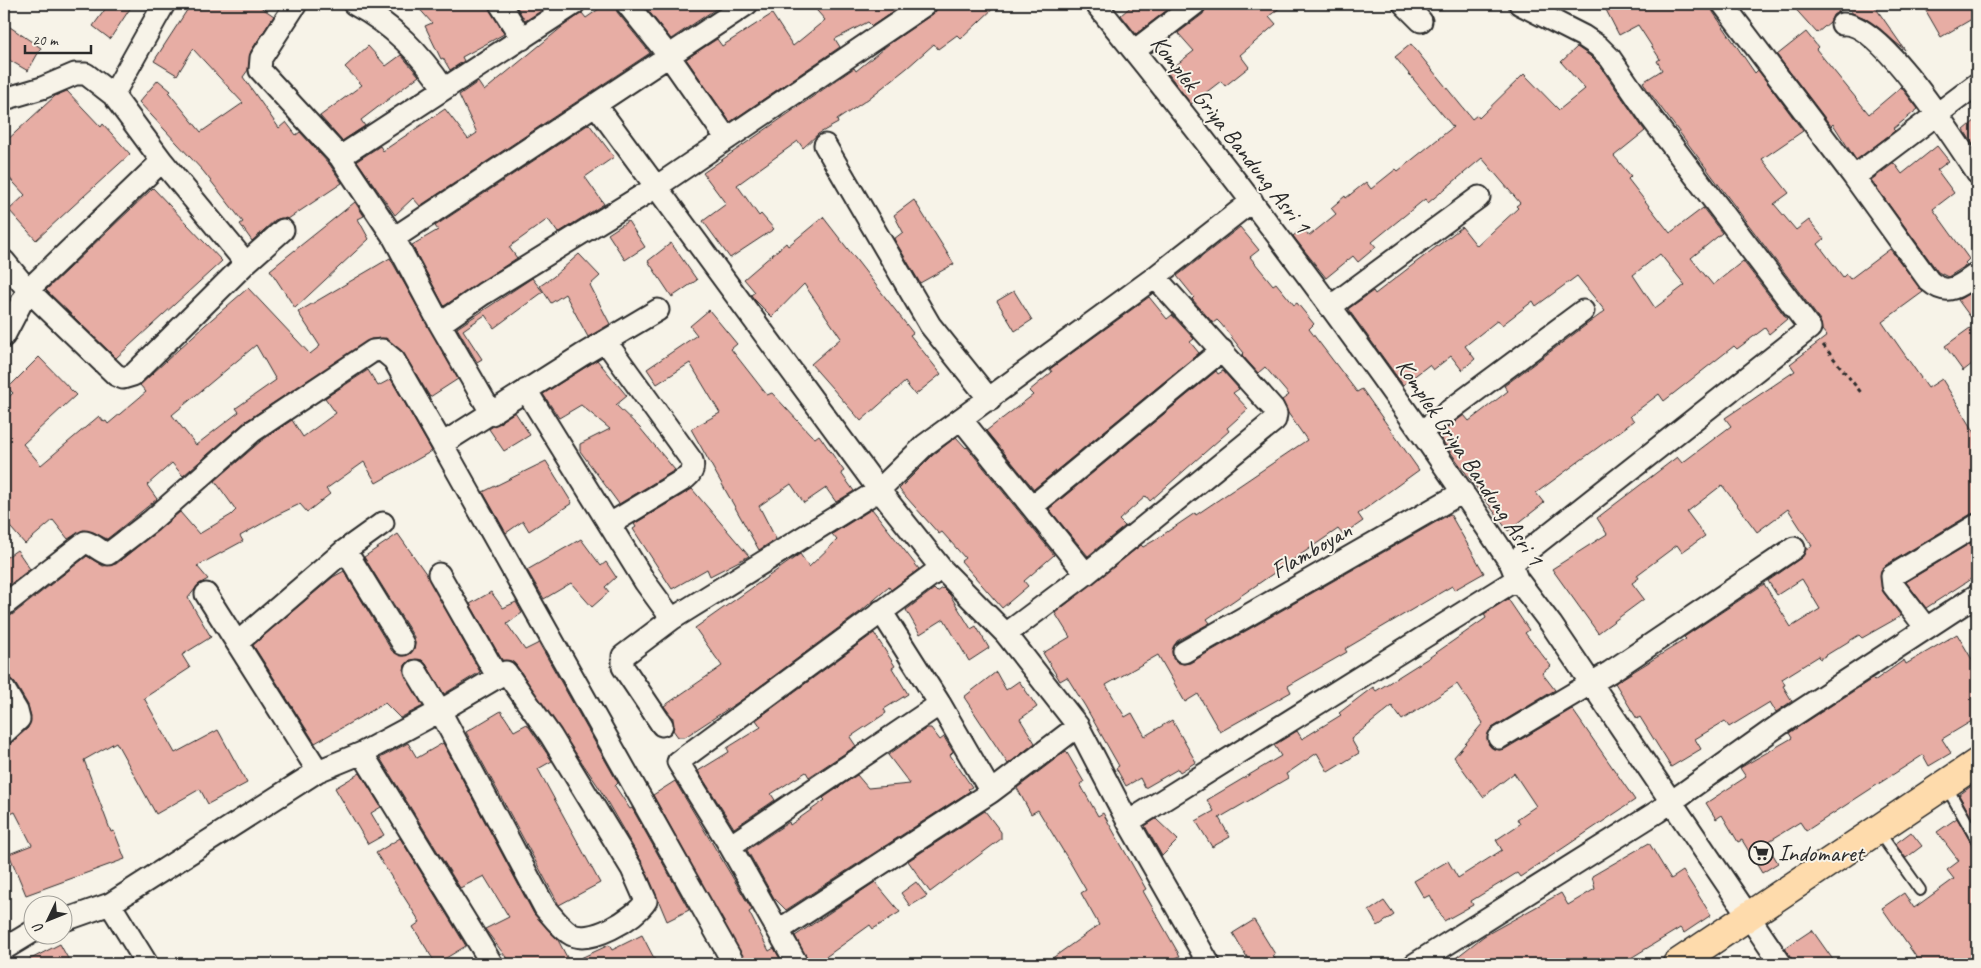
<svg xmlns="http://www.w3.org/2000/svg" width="1981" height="968" font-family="Caveat,sans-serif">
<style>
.building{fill:#e7ada4;stroke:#2b2b2b;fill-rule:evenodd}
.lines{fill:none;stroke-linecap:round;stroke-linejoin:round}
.lane-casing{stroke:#2b2b2b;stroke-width:14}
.street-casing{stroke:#2b2b2b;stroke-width:25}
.primary-casing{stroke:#2b2b2b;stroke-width:31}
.path{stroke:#2b2b2b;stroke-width:3;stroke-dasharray:4 4;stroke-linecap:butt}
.lane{stroke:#f7f3e8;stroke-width:10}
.street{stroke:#f7f3e8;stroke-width:21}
.primary{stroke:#fedbac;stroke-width:28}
.labels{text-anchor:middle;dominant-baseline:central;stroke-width:4;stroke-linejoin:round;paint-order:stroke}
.street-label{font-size:24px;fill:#2b2b2b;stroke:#f7f3e8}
.poi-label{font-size:24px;fill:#2b2b2b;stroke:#f7f3e8;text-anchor:start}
</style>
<rect width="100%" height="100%" fill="#f7f3e8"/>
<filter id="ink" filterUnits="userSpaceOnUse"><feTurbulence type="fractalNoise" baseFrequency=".02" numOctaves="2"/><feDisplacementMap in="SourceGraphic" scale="10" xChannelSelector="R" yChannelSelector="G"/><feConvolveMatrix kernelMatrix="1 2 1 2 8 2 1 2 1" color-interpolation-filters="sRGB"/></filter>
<g filter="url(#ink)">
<!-- building -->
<path class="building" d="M109 4H133L110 39 93 26Z
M191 4H256L274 16 251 51 248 70 243 77 279 128 286 122 296 135 300 132 330 165 342 183 288 219 281 218 275 220 252 241 240 224 243 222 203 171 139 102 158 80 171 91 169 93 201 132 243 103 193 49 177 75 154 61Z
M415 4H488L504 34 462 57 464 61 450 70 443 58 441 59 425 26 432 23Z
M515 4H552L525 21Z
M606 4H615L617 12 650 53 420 206 413 198 395 215 357 161 380 146 383 151 445 109 468 139 477 133 459 95 478 82 484 91 562 27 582 13 586 18Z
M643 4H723L671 39Z
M811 4H904L872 26 868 22 835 39 840 47 730 122 686 59 717 39 722 46 772 14 793 46 825 20Z
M938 4H998L961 39 957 35 938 49 934 44 907 68 868 99 837 120 838 123 818 134 803 148 798 141 737 185 759 216 761 214 774 229 730 258 703 221 726 204 703 173 854 68 856 71 889 44 933 14Z
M1134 4H1175L1136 34 1121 15Z
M1207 4H1285L1269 16 1276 24 1240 55 1249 67 1225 86 1221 81 1191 104 1167 72 1194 51 1178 33 1203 14Z
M1603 4H1711L1713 12 1755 73 1758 70 1803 131 1762 159 1789 193 1774 204 1796 230 1809 220 1824 239 1818 244 1843 277 1846 274 1850 279 1890 249 1923 292 1882 322 1928 388 1942 379 1977 436V513L1971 514 1886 565 1881 571 1883 592 1901 616 1862 638 1859 635 1820 659 1819 656 1782 679 1785 685 1783 686 1792 701 1776 712 1770 702 1729 727 1725 721 1695 739 1701 749 1671 767 1640 717 1637 719 1615 683 1686 639 1684 637 1764 584 1791 627 1820 609 1802 579 1777 595 1768 581 1801 558 1806 549 1812 546 1788 509 1757 532 1722 485 1687 512 1705 536 1682 552 1677 545 1637 575 1639 578 1632 583 1644 599 1598 633 1552 569 1607 534 1597 518 1677 457 1682 463 1731 426 1725 418 1795 371 1790 364 1827 336 1822 330 1820 320 1647 89 1643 82 1662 70 1657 61 1660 59 1638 25 1619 35Z
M1791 4H1873L1905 50 1865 18 1853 14 1847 6 1833 15 1830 22 1817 33Z
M1922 4H1977V16L1941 37Z
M4 23 41 48 28 71 4 57Z
M1806 32 1818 47 1816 49 1869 114 1901 87 1918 109 1893 129 1895 131 1856 160 1833 124 1831 126 1777 55Z
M1411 44 1472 119 1477 115 1479 118 1524 74 1559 110 1585 89 1561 62 1577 47 1590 56 1600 66 1645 131 1614 156 1631 176 1628 179 1670 233 1703 208 1722 233 1691 258 1713 285 1743 261 1787 319 1769 334 1765 328 1737 349 1734 346 1664 401 1659 394 1630 416 1634 421 1536 493 1544 503 1508 531 1438 435 1464 415 1469 421 1508 391 1504 386 1605 311 1577 276 1536 306 1533 301 1502 325 1498 320 1465 346 1475 359 1462 370 1451 356 1433 370 1429 365 1403 385 1348 309 1373 291 1375 294 1462 227 1477 246 1518 208 1516 206 1520 203 1482 158 1428 203 1425 199 1372 242 1376 247 1358 262 1353 256 1326 278 1293 236 1303 228 1309 236 1336 214 1331 208 1345 196 1346 198 1366 182 1371 189 1396 169 1398 171 1453 127 1395 57ZM1660 254 1685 285 1655 308 1633 275Z
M368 46 386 66 401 55 419 76 361 120 365 126 342 141 320 116 362 85 345 67Z
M67 91 101 127 103 124 130 154 36 240 9 210 25 195 4 172V143L55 96Z
M1977 119V151L1964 130Z
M589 124 614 157 585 177 604 204 558 233 548 219 509 247 517 258 444 306 412 245 438 230 435 226Z
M1937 146 1949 161 1937 170 1954 193 1933 209 1969 259 1965 263 1967 265 1948 277 1938 272 1871 180 1894 163 1902 174Z
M153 188 222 261 116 358 46 290Z
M914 200 954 264 920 283 894 239 903 232 894 215Z
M355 202 364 216 358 219 369 239 295 308 270 270Z
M823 217 913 333 910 335 941 374 915 395 905 382 861 421 811 364 841 338 804 284 772 317 754 299 751 295 755 292 744 279 786 243 788 246Z
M628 221 645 247 625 260 608 234Z
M1240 227 1259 250 1250 257 1273 285 1276 283 1294 305 1297 303 1314 324 1309 329 1357 392 1362 389 1419 470 1358 514 1363 521 1343 535 1338 529 1207 619 1210 623 1177 641 1172 651 1173 659 1183 664 1190 663 1450 514 1484 573 1454 590 1452 586 1345 649 1347 652 1288 686 1291 692 1220 732 1198 694 1185 702 1158 655 1106 685 1125 717 1132 713 1145 736 1172 720 1196 762 1180 772 1178 769 1145 788 1140 778 1126 786 1116 768 1119 766 1085 706 1067 677 1060 681 1043 653 1070 637 1055 613 1141 545 1143 547 1155 540 1195 513 1196 515 1307 440 1288 413 1282 400 1289 395 1265 367 1258 373 1242 355 1244 353 1221 324 1217 320 1213 323 1192 299 1194 297 1177 276Z
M671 243 697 280 672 297 648 261Z
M579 254 600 276 590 285 610 324 588 337 565 294 551 303 540 286 553 277Z
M390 258 458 379 430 397 402 351 386 338 371 339 246 421 183 476 172 463 147 485 157 499 107 539 93 532 83 530 68 539 53 520 25 544 4 520V402L13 393 8 388 39 357 76 395 23 444 41 465 99 416 104 422 106 421 108 424 146 392 140 385 205 325 248 288 310 354 320 346 298 312ZM256 345 276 380 236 408 239 412 196 445 172 415Z
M532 278 543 292 494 328 485 315 463 330 482 359 477 362 457 328Z
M1977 289V326L1958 300Z
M1014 291 1032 320 1015 331 997 301Z
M1149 297 1167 319 1172 315 1194 339 1190 342 1199 353 1034 489 986 431 1033 395 1029 391 1052 372 1050 369Z
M709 310 737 344 731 349 767 395 772 393 811 435 815 438 819 435 844 471 841 473 854 491 836 502 826 488 804 503 791 484 759 506 776 539 759 550 691 429 720 413 690 363 657 384 647 369 697 335 690 326Z
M1970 328 1977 337V360L1963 371 1945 346Z
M597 360 627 396 616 405 640 428 675 470 619 504 580 451V444L610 429 581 405 559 418 543 394Z
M368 370 378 386 391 379 432 451 376 483 364 462 326 489 330 494 307 512 300 504 277 515 240 536 243 541 197 566 208 579 199 584 188 598 211 637 182 655 190 668 144 698 175 753 218 730 247 783 208 804 200 789 156 814 116 742 84 760 111 832 114 831 125 859 26 895 9 854 32 845 15 812 4 817V745L12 742 28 728 31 716 28 705 15 683 4 677V617L12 615 87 556 103 566 116 564 180 512 199 534 231 515 236 510 215 481 261 441 292 420 303 437 336 413 325 398Z
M1216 371 1218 374 1223 371 1239 389 1233 393 1248 409 1227 428 1229 431 1150 501 1146 496 1119 520 1125 526 1088 556 1049 509Z
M515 412 530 435 504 451 489 429Z
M956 437 966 448 967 447 1054 555 1024 581 1028 586 1002 608 961 561 965 558 942 532 939 534 899 489 933 455Z
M546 461 572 503 529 531 523 521 506 533 483 492Z
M692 489 749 556 710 576 707 569 672 589 633 529 636 527 634 524Z
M872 509 919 569 891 590 889 587 860 612 743 699 685 737H678L673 730V718L664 706 722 666 695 628 800 554 809 567 837 540 832 534Z
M398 534 427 575 480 672 444 694 426 664 422 660H410L405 665 404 672 423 706 400 718 385 703 315 743 253 645 333 577 344 571 392 651 403 656 410 654 415 644 414 637 364 557Z
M581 539 601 566 606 562 616 577 605 587 609 592 592 607 571 583 544 599 527 570Z
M1977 539V575L1926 608 1906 582Z
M17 550 30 569 4 589V559Z
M943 588 950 595 971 629 976 626 989 648 969 661 944 619 920 634 906 610 934 589 937 592Z
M491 592 503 608 516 602 522 613 507 624 525 650 539 643 618 783 615 786 630 809 632 808 689 910 667 921 643 864 598 786 516 665 511 661 502 660 470 604Z
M1508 599 1529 630 1525 633 1551 666 1542 673 1555 690 1492 728 1487 738 1489 745 1499 750 1505 749 1572 709 1635 800 1520 877 1517 873 1471 901 1473 905 1444 921 1430 895 1424 898 1414 881 1448 861 1458 878 1502 850 1496 840 1520 824 1517 819 1536 806 1514 773 1483 797 1454 757 1483 723 1457 684 1402 720 1392 706 1351 739 1359 753 1328 772 1317 753 1286 774 1288 778 1219 818 1230 837 1212 847 1196 821 1214 811 1207 800 1281 756 1274 745 1297 731 1302 739 1341 715 1339 713 1373 687 1376 691 1430 657 1486 618 1484 614Z
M874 633 895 666 892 668 908 694 884 709 886 713 850 737 856 746 809 777 806 772 771 794 775 800 734 828 698 771 729 752 727 748 761 727 756 720Z
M1957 634 1977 668V718L1942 739 1951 753 1929 766 1923 755 1806 831 1800 822 1766 843 1778 863 1762 873 1742 840 1738 842 1722 815 1716 819 1706 803 1746 777 1740 768 1792 738 1789 733 1872 679 1874 681 1904 660 1906 664Z
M996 672 1006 690 1019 681 1037 707 1020 719 1035 743 1008 764 964 697Z
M501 711 514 731 527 724 552 761 538 769 600 883 559 905 466 732Z
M927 728H931L940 740 944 737 953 752 950 755 972 787 968 789 970 791 786 910 774 898 747 850 789 822 790 825 825 800 823 798 857 775 868 788 910 784 888 755Z
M408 743 417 758 443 743 534 914 558 940 570 963 609 945 612 950 642 935 657 964H511L485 929 509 917 484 876 460 888 380 758Z
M1066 751 1084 782 1080 784 1098 816 1103 813 1146 889 1143 891 1180 956 1165 964H1044L1099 925 1081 893 1086 890 1068 859 1038 810 1031 814 1017 788Z
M360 773 381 807 371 813 384 835 368 844 335 788Z
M675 781 752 910 749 912 769 951 774 948 783 964H746L653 795Z
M1977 782V827L1959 795Z
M985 811 1001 832V839L930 892 908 861Z
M1957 818 1971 843 1977 848V964H1921L1882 908 1904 893 1914 908 1954 879 1947 870 1959 861 1937 832Z
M1156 819 1178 840 1162 856 1145 826Z
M1911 832 1922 846 1906 858 1895 844Z
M400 838 466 946 436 964 413 927 420 922 376 853Z
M1649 843 1671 879 1683 871 1711 915 1684 933 1680 928 1621 964H1448L1484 936 1561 893 1568 905 1595 889 1592 876Z
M875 882 900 912 873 929 870 925 816 964H809L795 936Z
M916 882 927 896 910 906 901 893Z
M1384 901 1394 915 1378 926 1369 911Z
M1254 920 1275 954 1273 955 1278 964H1251L1233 933Z
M1812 930 1836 964H1793L1785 948Z
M60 944 71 964H21Z"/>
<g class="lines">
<!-- lane casing -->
<g class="lane-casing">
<path id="lane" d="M1946 786 1977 840
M1878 831 1920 890"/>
</g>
<!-- street casing -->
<g class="street-casing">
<path id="street" d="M296 4 261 58 260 70 340 157 394 238
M354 4C393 25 420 53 444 89
M500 4 522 39
M627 4 669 56 727 139
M747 4 394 238 440 324 483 294 656 187 926 4
M1096 4C1242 184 1382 370 1511 564L1517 579 1551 624 1781 964
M1404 4 1421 21
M1723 4 1854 177 1977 84
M1842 24C1880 20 1956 142 1977 173
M1134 51 1195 4
M8 98 42 88 75 74H86L113 95 164 4
M596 105 879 490 925 445 1155 277 1252 201
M825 145 930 325 990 400
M340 157 574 4
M162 161 246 263
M1854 177 1929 281C1949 298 1959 285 1977 274
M4 261 28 290 116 375 123 378 133 375 246 263 283 230
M1330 307 1479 197
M440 324 492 414
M4 336 28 290 162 161 113 95
M606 342 692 461C694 469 692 473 686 478L610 524
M526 390 645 582 672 619 879 490 941 568 1006 634 1078 726 1128 822 1209 964
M961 419 1086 574
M1422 431 1583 311
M442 444 734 964
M1033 506 1222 350
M344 551 383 523
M1511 564 1810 328 1652 119 1610 58 1598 46 1583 36 1520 4
M439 574 497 676
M206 594 318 771
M4 605 85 542C94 544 99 551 108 554L151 521 253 431 373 351 382 350 394 360 442 444 582 355 658 310
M1926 628 1893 585 1892 576 1977 525
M1006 634 1086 574 1275 420 1276 414 1273 408 1155 277
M237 643 344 551 352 561 403 644
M1184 652 1463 492
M4 689 17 711 19 719 4 733
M662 725 623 667V656L672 619
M1499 738 1610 672 1794 548
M362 753 492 964
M991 792 1078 726
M1128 822 1517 579
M730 846 940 704
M110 904 147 964
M62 921 110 904 318 771 362 753 440 711 506 672 551 736 632 869 646 901C636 918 588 947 569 933 560 927 552 916 545 908L440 711 416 671
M779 930 991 792 940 704 881 611
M4 949 32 932
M797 964 730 846 678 762 941 568
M1415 964 1657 812 1782 723 1977 595"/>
</g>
<!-- primary casing -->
<g class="primary-casing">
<path id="primary" d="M1677 964 1977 763"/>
</g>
<!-- path -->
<path class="path" d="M1823 345 1863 395"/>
<!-- lane -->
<use href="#lane" class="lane"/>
<!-- street -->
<use href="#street" class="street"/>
<!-- primary -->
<use href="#primary" class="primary"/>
</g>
</g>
<!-- icons -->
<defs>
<g id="supermarket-ring" transform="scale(1.25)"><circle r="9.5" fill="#f7f3e8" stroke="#2b2b2b" stroke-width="1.5"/><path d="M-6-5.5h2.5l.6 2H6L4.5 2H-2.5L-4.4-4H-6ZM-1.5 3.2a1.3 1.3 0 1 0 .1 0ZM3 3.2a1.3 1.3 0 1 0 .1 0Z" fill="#2b2b2b"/></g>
</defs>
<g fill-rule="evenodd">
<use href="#supermarket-ring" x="1761" y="853"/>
</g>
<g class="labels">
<!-- street labels -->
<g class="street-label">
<text transform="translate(1231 134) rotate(52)">Komplek Griya Bandung Asri 1</text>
<text transform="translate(1470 462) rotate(56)">Komplek Griya Bandung Asri 1</text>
<text transform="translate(1311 550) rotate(-30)">Flamboyan</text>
</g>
<!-- poi labels -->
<g class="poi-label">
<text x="1778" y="853">Indomaret</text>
</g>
</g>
<!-- margin -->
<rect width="1981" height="968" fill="none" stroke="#f7f3e8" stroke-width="20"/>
<rect x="10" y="10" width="1961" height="948" fill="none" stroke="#2b2b2b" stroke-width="2" filter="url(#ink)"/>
<!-- north arrow -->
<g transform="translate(48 920) rotate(227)"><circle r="24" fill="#f7f3e8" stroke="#a5a39c"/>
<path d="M0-4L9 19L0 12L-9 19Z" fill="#2b2b2b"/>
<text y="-8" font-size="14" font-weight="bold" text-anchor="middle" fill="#2b2b2b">U</text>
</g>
<!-- scale -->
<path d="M25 45v8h66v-8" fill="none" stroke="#2b2b2b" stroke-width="2.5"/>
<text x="32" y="45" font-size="15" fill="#2b2b2b" stroke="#f7f3e8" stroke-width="4" paint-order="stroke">20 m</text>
</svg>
